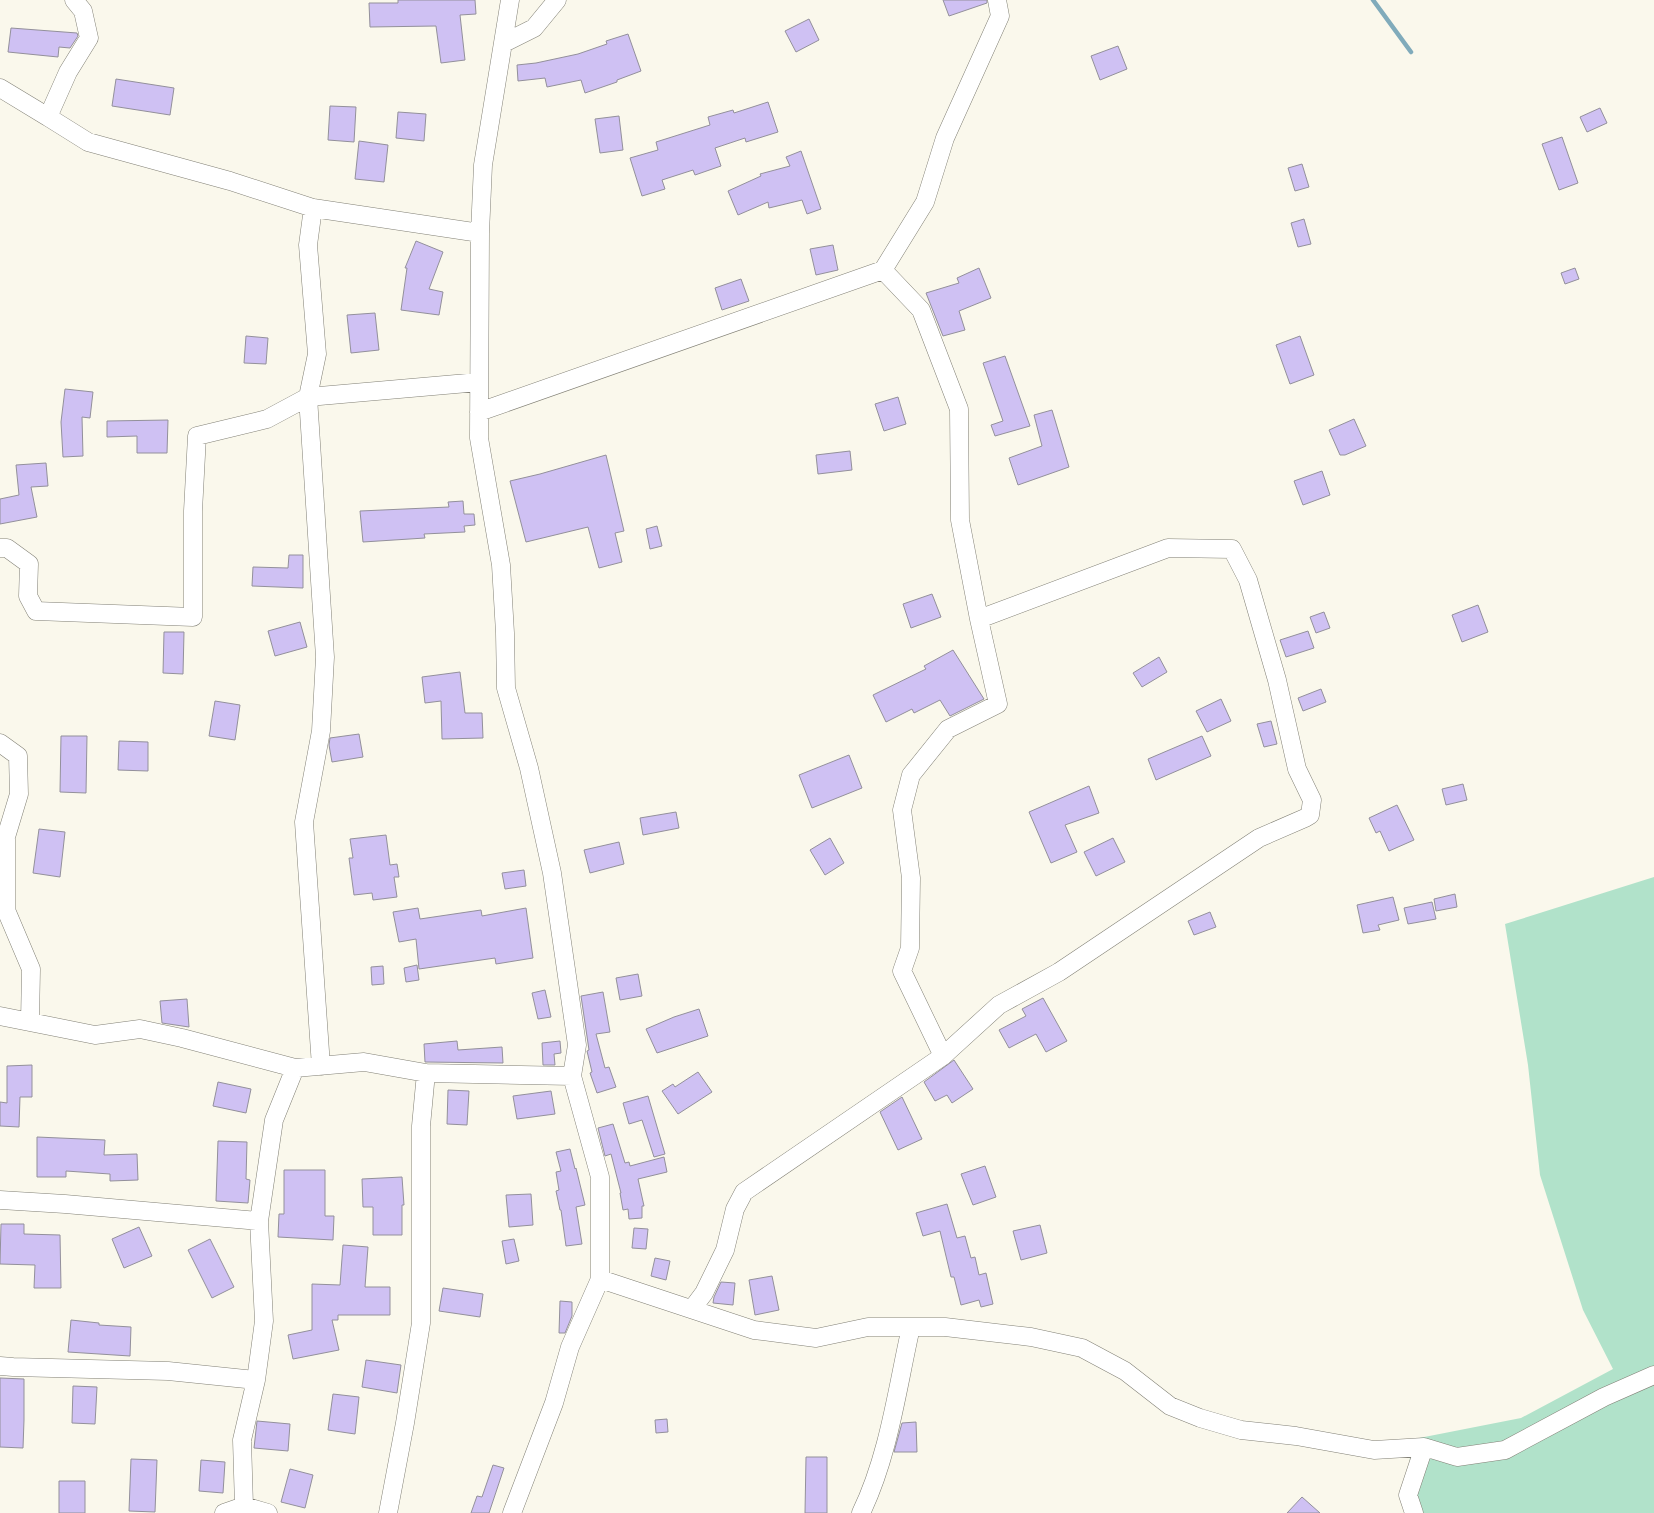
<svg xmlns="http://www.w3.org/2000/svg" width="1654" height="1513" font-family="'Public Sans',sans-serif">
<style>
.green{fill:#b1e2ca}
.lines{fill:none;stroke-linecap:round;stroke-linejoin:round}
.stream{stroke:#80abbb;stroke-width:4.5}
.building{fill:#cfc1f3;stroke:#93909b}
.street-casing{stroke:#828076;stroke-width:19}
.street{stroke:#fff;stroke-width:18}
</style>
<rect width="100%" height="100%" fill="#faf8ec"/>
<!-- green -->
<path class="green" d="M1654 877V1513H1412L1409 1440 1521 1418 1613 1369 1583 1310 1540 1175 1528 1065 1505 924Z"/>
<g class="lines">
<!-- stream -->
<path class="stream" d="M1373 0 1411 52"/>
</g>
<!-- building -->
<path class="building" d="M398 0H475L476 14 460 15 465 60 441 63 436 26 370 27 369 3H398Z
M943 0H987V3L949 16Z
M809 19 819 40 796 52 785 31Z
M11 28 77 33 78 36 70 48 59 47 58 57 8 52Z
M628 34 641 71 617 80V82L585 93 581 80 547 87 545 78 518 81 517 65 536 63 578 54 607 44 606 41Z
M1118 46 1127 69 1100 80 1091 56Z
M116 79 174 88 170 115 112 106Z
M768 102 778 132 746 142 745 138 715 148 721 166 695 175 693 170 662 180 665 189 642 196 630 158 658 150 656 142 710 125 708 117 733 110 734 113Z
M330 106 356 107 354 142 328 140Z
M1600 108 1607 123 1587 132 1580 117Z
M398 112 426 114 424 141 396 138Z
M619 116 623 150 600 153 595 119Z
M1562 137 1578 183 1559 190 1542 144Z
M359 141 388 145 384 182 355 179Z
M801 151 821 209 807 214 802 200 769 208 768 202 738 215 728 191 761 176 760 174 790 166 786 157Z
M1302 164 1309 187 1295 191 1288 168Z
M1304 219 1311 244 1298 247 1291 223Z
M416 241 443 252 429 289 443 292 439 315 401 310 407 268H405Z
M833 245 838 270 816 275 810 249Z
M979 268 991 298 959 311 965 330 943 336 926 293 959 283 957 278Z
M1575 268 1579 279 1565 284 1561 273Z
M741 279 749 301 722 310 715 288Z
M375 313 379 350 351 353 347 315Z
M246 336 268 338 266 364 244 363Z
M1300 336 1314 375 1290 384 1276 345Z
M1005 356 1030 426 995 436 991 425 1003 421 983 363Z
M65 389 93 392 90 418 82 417 83 456 63 457 61 422Z
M898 397 906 424 884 431 875 404Z
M1052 410 1069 467 1018 485 1009 458 1042 446 1034 415Z
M1354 419 1366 446 1345 455H1340L1329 430Z
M168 420 167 453H137V436L107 437V421Z
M850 451 852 470 818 474 816 455Z
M606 455 624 531 615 533 622 562 599 568 588 527 526 542 510 481 540 474Z
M46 463 48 486 31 487 37 517 0 524V499L19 495 16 465Z
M1322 471 1330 495 1303 505 1294 481Z
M463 501 464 514H474L475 525 464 526 465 532 424 534 425 538 363 542 360 511 449 507 448 502Z
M657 526 662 546 650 549 646 529Z
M289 555H303V588L252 586 253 567 288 568Z
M932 594 941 617 911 628 903 604Z
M1478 605 1488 632 1462 642 1452 615Z
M1324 612 1330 628 1316 633 1310 617Z
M300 622 307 647 275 656 268 631Z
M1308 631 1314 648 1286 657 1280 640Z
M164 632H184L183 674 163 673Z
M953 650 984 699 950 716 940 700 914 713 912 709 886 722 873 695 926 669 924 666Z
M1159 657 1167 672 1142 687 1133 673Z
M460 672 465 713H482L483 738 442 739 441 701 425 703 422 677Z
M1321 689 1326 702 1303 711 1298 698Z
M1221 699 1231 721 1207 732 1196 711Z
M215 701 240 705 235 740 209 736Z
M1271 721 1277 744 1264 747 1257 724Z
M359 734 363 757 332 762 329 745 330 738Z
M61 736H87L86 793 60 792Z
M1202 736 1211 756 1156 780 1148 759Z
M119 741 148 742V771L118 770Z
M849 755 862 788 812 808 799 775Z
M1463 784 1467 800 1446 805 1442 789Z
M1089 786 1099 813 1065 825 1077 852 1051 863 1029 812Z
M1397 805 1414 840 1389 851 1380 831 1376 833 1369 818Z
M676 812 679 828 643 835 640 818Z
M39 829 65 832 60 877 33 873Z
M386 835 390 865 397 864 399 877H394L397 897 373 900 372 893 354 895 349 858H353L350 839Z
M830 838 844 863 825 875 810 850Z
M1113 838 1125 862 1096 876 1084 852Z
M619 842 624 864 590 873 584 850Z
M524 870 526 886 505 889 502 873Z
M1455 894 1457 907 1436 911 1434 899Z
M1393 897 1399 920 1378 925 1380 930 1363 933 1357 905Z
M1432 902 1436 919 1408 924 1404 908Z
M418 908 420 919 481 910 482 916 526 908 533 958 496 964 495 958 419 969 416 939 399 942 393 912Z
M1210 912 1216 927 1194 935 1188 921Z
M417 965 419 980 406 982 404 968Z
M383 966 384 984 372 985 371 967Z
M638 974 642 996 620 1000 616 978Z
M545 990 551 1017 538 1019 532 993Z
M603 992 610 1032 596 1034 605 1068 609 1067 616 1087 597 1093 590 1073 592 1072 587 1051 589 1050 581 996Z
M1043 998 1067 1041 1046 1052 1036 1034 1009 1048 999 1030 1026 1016 1022 1009Z
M187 999 189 1027 162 1023 160 1001Z
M699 1009 708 1036 657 1053 646 1029 674 1017Z
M457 1041 458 1050 502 1047 503 1063 425 1062 424 1044Z
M560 1041 561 1053 554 1054 555 1065H543L542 1043Z
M954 1060 973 1089 952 1103 947 1095 935 1101 924 1082Z
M32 1065V1097H20L19 1127 0 1126V1102L7 1103V1066Z
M698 1072 712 1092 678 1114 662 1091 673 1084 675 1087Z
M218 1082 251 1089 246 1113 213 1106Z
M448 1090 469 1091 467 1125 447 1124Z
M551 1091 555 1114 517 1119 513 1096Z
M648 1096 665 1154 654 1157 642 1120 629 1124 623 1103Z
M902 1097 922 1139 898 1150 880 1112Z
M613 1124 625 1163 629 1162 630 1166 664 1157 667 1172 638 1179 644 1206H642V1218L629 1219 628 1209 623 1210 620 1193H621L611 1154 605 1156 598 1128Z
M37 1137 105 1140 104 1155 137 1154 138 1180 110 1181V1174L66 1171V1177H37Z
M218 1141 247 1142 246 1179 250 1180 248 1203 216 1201Z
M570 1149 575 1169 576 1168 585 1205 576 1207 582 1244 566 1246 561 1210H560L556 1191 559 1190 556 1172 561 1171 556 1152Z
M985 1166 996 1197 973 1205 961 1174Z
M284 1170H325V1216H334L333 1240 278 1237 279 1214H284Z
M402 1177 404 1205H402V1235H373V1207H363L362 1179Z
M531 1194 533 1225 509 1227 506 1195Z
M947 1204 957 1238 965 1236 971 1258 975 1257 979 1275 986 1273 993 1304 981 1307 979 1300 961 1305 954 1277H951L940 1231 923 1236 916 1213Z
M1 1224H24V1234L60 1235 61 1288H34L35 1265 0 1264Z
M1040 1225 1047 1253 1021 1260 1013 1231Z
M139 1227 152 1256 124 1268 112 1239Z
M634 1228 648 1229 646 1249 632 1248Z
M210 1239 234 1287 212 1298 188 1250Z
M514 1239 519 1261 506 1264 502 1241Z
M343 1245 368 1247 365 1287H390V1315H338V1320H332L339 1350 293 1359 288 1335 312 1330V1284L340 1285Z
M655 1258 670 1261 666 1280 651 1276Z
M772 1276 779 1310 755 1315 749 1280Z
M721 1282 735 1283 733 1305 713 1303 714 1297Z
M443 1288 483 1294 480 1317 439 1311Z
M560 1301 572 1302V1316L565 1333H559Z
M71 1320 99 1323V1325L131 1327 130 1356 68 1352Z
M366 1360 401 1365 397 1393 362 1387Z
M0 1378 24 1379V1420L23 1448 0 1447Z
M73 1386 97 1387 95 1424 72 1423Z
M333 1394 359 1397 355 1434 328 1430Z
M667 1419 668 1432 656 1433 655 1420Z
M257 1421 290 1424 288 1451 254 1448Z
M916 1422 917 1452H894L902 1423Z
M806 1457H827V1513H805Z
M131 1459 157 1460 155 1512 129 1511Z
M201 1460 225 1462 223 1493 199 1491Z
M493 1465 504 1468 489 1513H471L477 1496 482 1497Z
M290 1469 313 1475 305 1508 281 1502Z
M59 1481H85V1513H59Z
M1302 1497 1320 1513H1287Z"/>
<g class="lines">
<!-- street casing -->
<g class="street-casing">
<path id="street" d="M74 0 83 11 89 38 68 72 48 117 88 142 230 181 313 208 480 233
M510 0 483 165 480 233 479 438 501 565 505 633 506 688 529 768 552 873 577 1045 572 1076 600 1177V1279L570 1347 554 1403 512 1513
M504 43 534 28 557 0
M0 88 48 117
M313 208 308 245 317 354 308 397 325 657 321 731 304 822 321 1066
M479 412 883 270 925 202 945 138 1000 16 997 0
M0 548H7L29 564 28 596 36 611 193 617V511L197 436 267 419 308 397 479 382
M0 743 18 756 19 794 6 837V910L31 969 30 1022
M0 1016 95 1035 140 1029 182 1038 295 1068 364 1062 426 1073 572 1076
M943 1056 902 971 910 948 911 878 902 810 911 775 948 729 998 704 979 619
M0 1200 65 1204 259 1221 274 1120 295 1068
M600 1279 754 1330 816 1338 868 1327H945L1031 1337 1082 1348 1125 1371 1170 1406 1200 1418 1241 1430 1296 1436 1374 1450 1424 1447 1457 1457 1505 1450 1604 1397 1654 1375
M692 1309 704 1293 725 1250 735 1209 744 1192 943 1056 999 1005 1059 972 1259 838 1305 818 1310 815 1312 800 1297 769 1277 680 1248 580 1232 549 1168 548 979 619 960 520 959 409 921 310 883 270
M0 1366 13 1367 168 1371 256 1380
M244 1506 268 1513
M224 1513 244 1506 242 1440 256 1380 264 1321 259 1221
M388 1513 405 1423 421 1323V1126L426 1073
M861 1513C889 1455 897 1389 911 1327
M1414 1513 1408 1495 1424 1447"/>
</g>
<!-- street -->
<use href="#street" class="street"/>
</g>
</svg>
